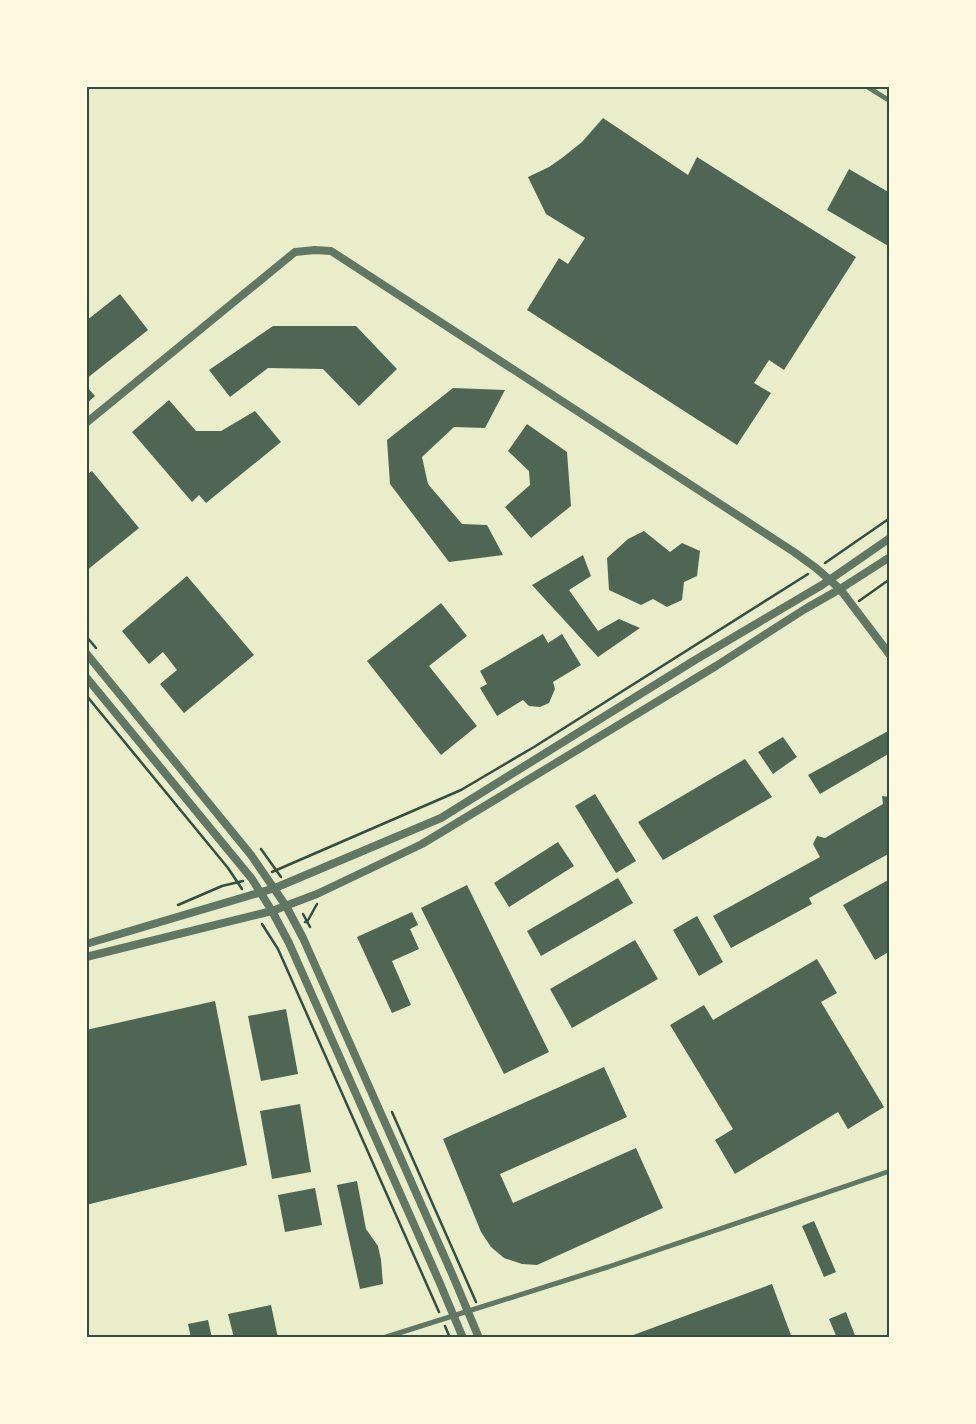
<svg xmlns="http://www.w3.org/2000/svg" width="976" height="1424" font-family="'Crimson Pro',serif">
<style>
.building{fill:#4f6655}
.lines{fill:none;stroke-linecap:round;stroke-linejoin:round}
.path{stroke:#344e41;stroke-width:2.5}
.minor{stroke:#617663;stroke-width:5}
.tertiary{stroke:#617663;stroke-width:8}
.neatline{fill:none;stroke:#344e41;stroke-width:2}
</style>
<rect width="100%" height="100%" fill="#e9edc9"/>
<!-- building -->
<path class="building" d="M603 118 688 175 697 157 856 257 784 370 769 360 754 383 771 393 737 445 527 310 559 258 568 264 585 238 546 214 528 177 549 167 562 158 582 142Z
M849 169 890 193V247L827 210Z
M120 294 148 330 86 379V321Z
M273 326H356L397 369 359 406 323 369 268 368 230 397 209 370Z
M86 386 95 396 86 404Z
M453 388 505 390 485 428 454 427 422 457 428 484 462 524 487 525 503 555 449 562 390 484 387 440Z
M169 400 196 431H221L255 411 281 442 206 503 199 495 192 502 132 432Z
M527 424 567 452 571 506 531 538 505 507 530 485 529 471 508 451Z
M92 471 139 528 86 571V475Z
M644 531 670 552 682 543 700 551 697 576 684 582 682 600 667 607 653 599 641 605 609 590 607 558 628 539Z
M583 555 591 576 569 590 598 631 619 619 640 628 598 657 532 585Z
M187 576 254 655 184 713 160 684 177 670 163 652 149 664 122 631Z
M441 603 467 636 429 666 477 726 441 755 367 661Z
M543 634 548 643 562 634 581 665 553 682 555 689 549 703 540 707 529 706 523 700 497 716 480 688 487 684 480 671Z
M890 730V753L820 794 808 775Z
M783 737 797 757 773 774 758 752Z
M745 759 772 797 663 860 638 822Z
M595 794 636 861 616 873 575 806Z
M882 796 890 797V853L809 898 812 904 731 948 713 916 820 857 813 844 817 836 825 838 883 804Z
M558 842 574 866 509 907 494 883Z
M618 878 633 903 541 956 527 931Z
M890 879V951L875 960 843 905Z
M467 885 549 1052 504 1074 421 908Z
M412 912 418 925 410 929 419 949 392 961 411 1005 392 1013 357 937Z
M697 916 723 962 699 976 673 930Z
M635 940 658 979 572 1028 550 989Z
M817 959 837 993 821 1002 884 1107 848 1129 838 1112 735 1174 715 1140 733 1129 670 1025 704 1005 713 1020Z
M215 1001 247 1165 86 1205V1030Z
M286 1009 298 1074 261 1081 248 1016Z
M604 1067 627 1117 500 1174 513 1203 636 1148 663 1208 537 1265 522 1264 504 1258 491 1247 481 1232 443 1139Z
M300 1104 311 1172 272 1179 260 1111Z
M357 1181 366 1229 378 1246 381 1260 383 1284 360 1289 337 1185Z
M315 1188 322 1225 285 1232 278 1195Z
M814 1221 836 1272 824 1277 802 1226Z
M772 1284 792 1338H625Z
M271 1305 278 1338H234L228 1314Z
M846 1312 856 1338H837L829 1319Z
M208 1320 212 1338H191L188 1324Z"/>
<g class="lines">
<!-- path -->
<path class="path" d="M825 563 890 518
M859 601 890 579
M86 636 96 648
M86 695 228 868 242 889
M261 849 281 877
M272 872 461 790 534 747 808 574
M178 905 222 886 243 881
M303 914 310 927
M305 922H307L317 904
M262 924 278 949 439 1312
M392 1112 476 1302
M445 1326 450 1338"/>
<!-- minor -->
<path class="minor" d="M866 86 890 101
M383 1338 608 1267 890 1171"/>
<!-- tertiary -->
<path class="tertiary" d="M86 423 295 252 315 250 331 251 794 552 816 568 840 589 890 655
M86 653 251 855 286 906 303 938 453 1276 479 1338
M86 677 252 879 272 911 289 943 439 1281 463 1338
M86 944 275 888 441 818 695 660 822 585 890 538
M86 957 272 911 317 894 422 844 716 666 805 609 840 589 890 557"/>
</g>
<!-- border -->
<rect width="976" height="1424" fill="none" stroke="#fefae0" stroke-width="175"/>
<rect x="88" y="88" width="800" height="1248" class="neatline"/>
</svg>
